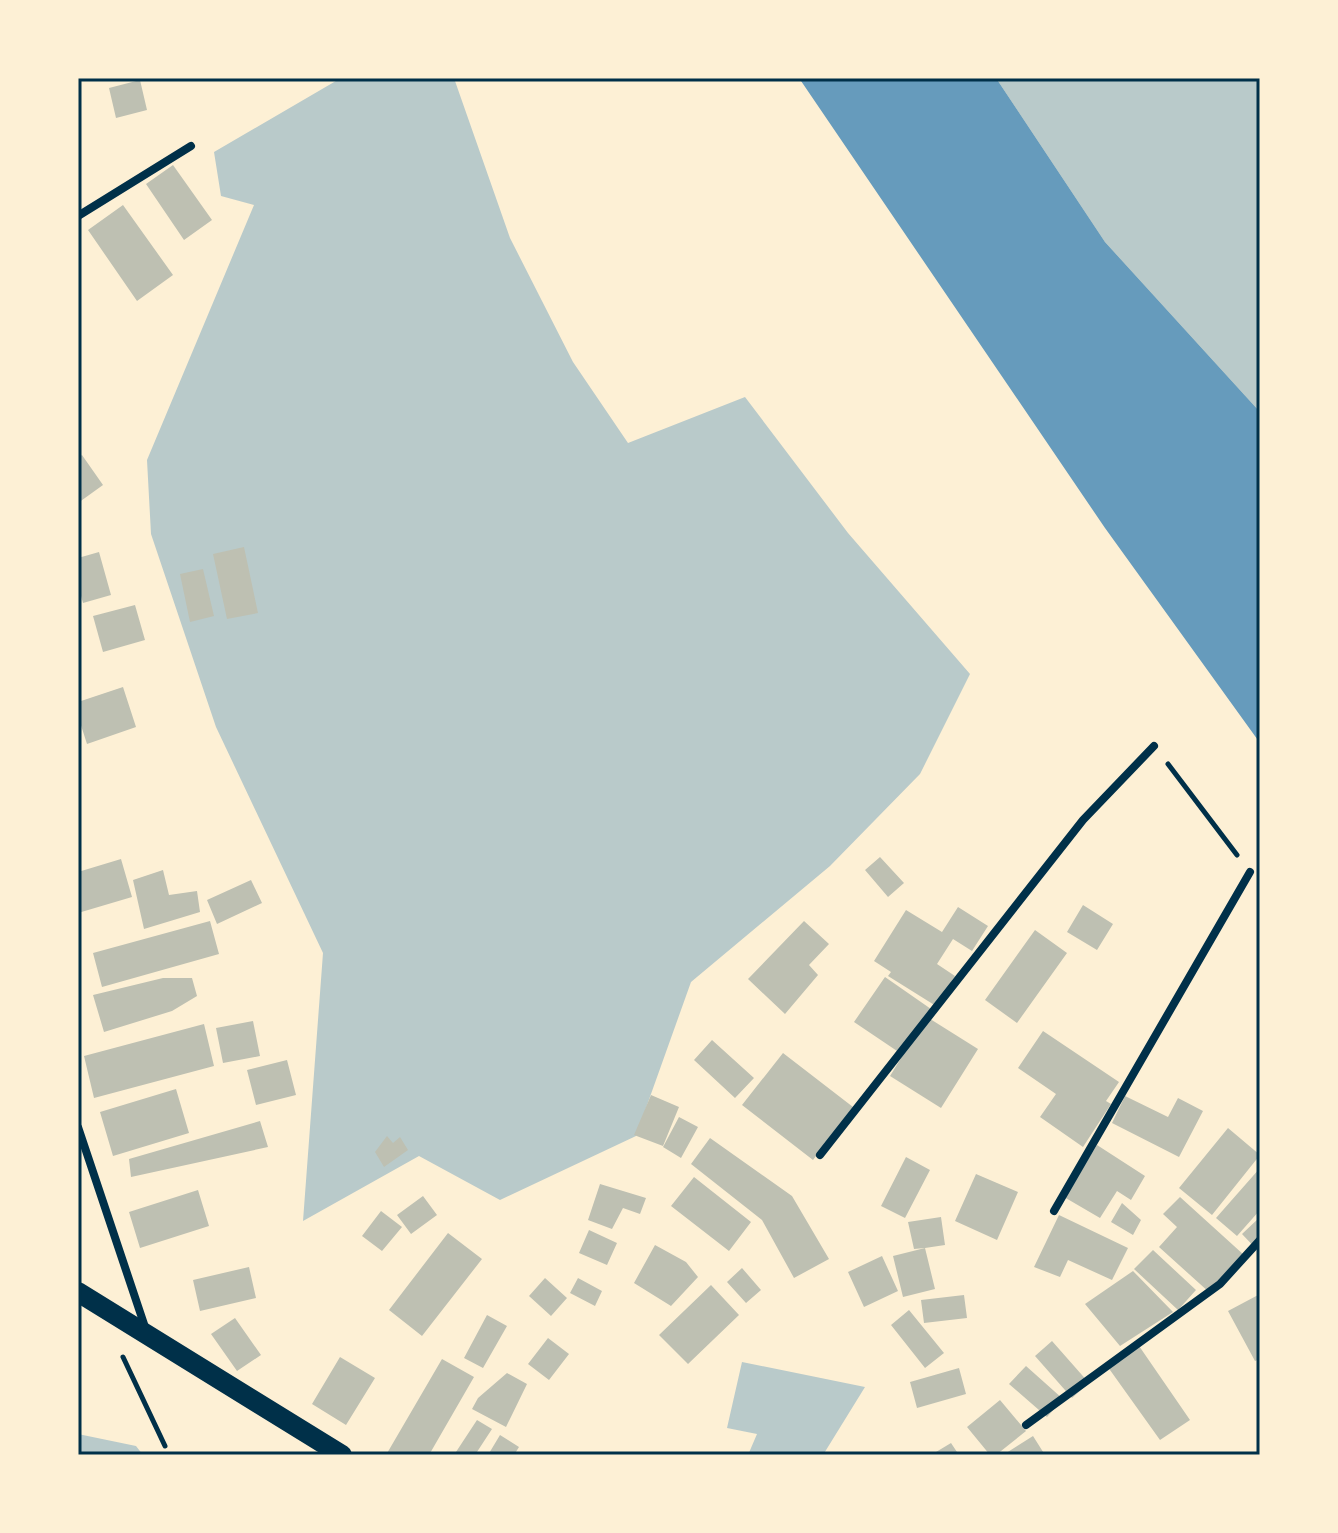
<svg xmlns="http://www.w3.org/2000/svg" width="1338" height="1533" font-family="'Archivo Narrow',sans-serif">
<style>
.green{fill:#b9caca}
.water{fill:#669bbc}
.building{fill:#bec0b2}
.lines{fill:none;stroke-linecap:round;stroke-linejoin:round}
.path{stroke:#003049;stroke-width:5}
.minor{stroke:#003049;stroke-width:8}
.primary{stroke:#003049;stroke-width:20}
.neatline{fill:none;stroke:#003049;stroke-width:3}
</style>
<rect width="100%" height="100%" fill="#fdf0d5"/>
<!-- green -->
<path class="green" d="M341 78 455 81 510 238 573 362 628 443 745 397 848 533 970 674 920 774 830 866 691 982 636 1136 500 1200 419 1156 303 1221 323 953 216 727 151 534 147 460 254 205 221 196 214 152Z
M996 78H1260V412L1105 242Z
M742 1362 865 1387 823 1455H748L757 1434 727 1428Z
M78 1434 136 1446 143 1455H78Z"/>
<!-- water -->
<path class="water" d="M799 78H996L1105 242 1260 412V743L1105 528Z"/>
<!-- building -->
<path class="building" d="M140 80 147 110 116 118 109 88Z
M173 165 212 220 184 240 146 184Z
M123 205 173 275 137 301 88 230Z
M82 455 103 485 78 503V458Z
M244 547 258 613 227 619 213 554Z
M99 552 111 595 83 603 78 585V558Z
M203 569 214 616 190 622 180 574Z
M135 605 145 640 103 652 93 616Z
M123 687 136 727 87 744 78 716V702Z
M880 857 904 883 888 897 865 870Z
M121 859 132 897 78 913V872Z
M163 870 169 895 197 891 200 912 144 929 133 880Z
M251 880 262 903 217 924 207 900Z
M1083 905 1113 924 1097 950 1067 932Z
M958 907 988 926 972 951 953 939 937 964 955 976 936 1006 888 976 891 972 874 961 906 910 942 932Z
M210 921 219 954 102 987 93 953Z
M804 921 829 944 809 965 818 975 785 1014 748 979Z
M1035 930 1067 953 1017 1023 985 1000Z
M885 977 931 1009 927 1017 978 1049 941 1108 890 1076 903 1055 854 1022Z
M163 978H192L197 996 172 1011 104 1032 93 995Z
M253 1021 260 1056 223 1063 216 1028Z
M204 1024 214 1066 94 1098 84 1056Z
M1043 1031 1119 1082 1106 1101 1111 1104 1083 1147 1040 1117 1056 1094 1018 1068Z
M712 1040 754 1078 735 1098 694 1060Z
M783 1053 853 1107 813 1160 742 1105Z
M287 1060 296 1095 256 1105 247 1070Z
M176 1089 189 1133 113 1156 100 1112Z
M651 1095 679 1107 663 1146 634 1135Z
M1125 1096 1168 1117 1178 1098 1203 1111 1179 1157 1112 1123Z
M679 1117 698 1127 681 1158 663 1147Z
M260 1121 268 1147 131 1177 129 1159Z
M1228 1128 1260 1155 1212 1215 1179 1188Z
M387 1136 393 1143 400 1137 408 1150 384 1167 375 1152Z
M710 1138 792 1196 829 1259 794 1278 762 1220 691 1164Z
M1097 1145 1145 1176 1131 1200 1117 1191 1100 1218 1064 1197Z
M906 1157 930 1170 905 1218 881 1206Z
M1260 1168V1210L1237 1236 1216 1218Z
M976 1174 1018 1192 997 1240 955 1221Z
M694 1177 751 1222 729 1251 671 1206Z
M600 1184 646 1198 640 1214 623 1208 612 1229 588 1220Z
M198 1190 209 1226 140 1248 129 1212Z
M423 1196 437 1215 411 1234 397 1215Z
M1180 1197 1244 1255 1210 1293 1159 1247 1177 1227 1163 1214Z
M1122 1203 1141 1220 1133 1235 1111 1222Z
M381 1211 402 1227 382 1251 362 1236Z
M1059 1215 1128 1248 1112 1280 1068 1260 1060 1277 1034 1267Z
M941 1217 945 1245 925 1248 935 1289 903 1297 893 1256 925 1248 914 1249 908 1222Z
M1260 1217V1253L1242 1234Z
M589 1230 617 1243 607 1265 579 1253Z
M448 1233 482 1259 422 1336 389 1310Z
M655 1245 686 1262 698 1277 671 1306 634 1283Z
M1153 1250 1196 1290 1178 1310 1134 1269Z
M882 1256 898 1291 864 1307 848 1272Z
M249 1267 256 1298 200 1311 193 1280Z
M742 1268 761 1290 746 1303 727 1282Z
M1133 1271 1173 1312 1120 1346 1085 1304Z
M545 1278 567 1298 551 1316 529 1296Z
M578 1278 602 1291 595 1306 570 1293Z
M711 1285 739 1315 688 1364 659 1335Z
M1260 1294V1359L1255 1361 1228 1311Z
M964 1295 967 1318 924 1323 921 1300Z
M909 1310 944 1353 925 1368 891 1325Z
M487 1315 507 1326 483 1368 464 1358Z
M235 1318 261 1355 237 1371 211 1334Z
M548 1338 569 1354 549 1380 528 1364Z
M1052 1341 1089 1383 1072 1398 1035 1356Z
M1137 1343 1190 1420 1160 1440 1105 1363Z
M340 1357 375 1378 346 1425 312 1404Z
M442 1359 474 1377 429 1455H386Z
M1026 1366 1063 1399 1047 1417 1009 1384Z
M959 1368 966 1394 917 1408 910 1382Z
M507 1373 527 1384 506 1427 472 1409 478 1398Z
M1000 1400 1026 1431 996 1455H990L967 1427Z
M477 1420 492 1429 475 1455H454Z
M500 1435 519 1447 514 1455H488Z
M1033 1436 1045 1455H1003Z
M951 1443 959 1455H931Z"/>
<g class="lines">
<!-- path -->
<path class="path" d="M1168 764 1237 855
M123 1357 165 1446"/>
<!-- minor -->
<path class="minor" d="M78 216 191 146
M78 1127 145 1327
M820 1155 1083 820 1154 746
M1054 1211 1250 872
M1026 1425 1220 1284 1260 1240"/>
<!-- primary -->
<path class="primary" d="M78 1292 342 1455"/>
</g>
<!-- border -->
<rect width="1338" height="1533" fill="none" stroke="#fdf0d5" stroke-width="160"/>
<rect x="80" y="80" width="1178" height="1373" class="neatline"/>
</svg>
